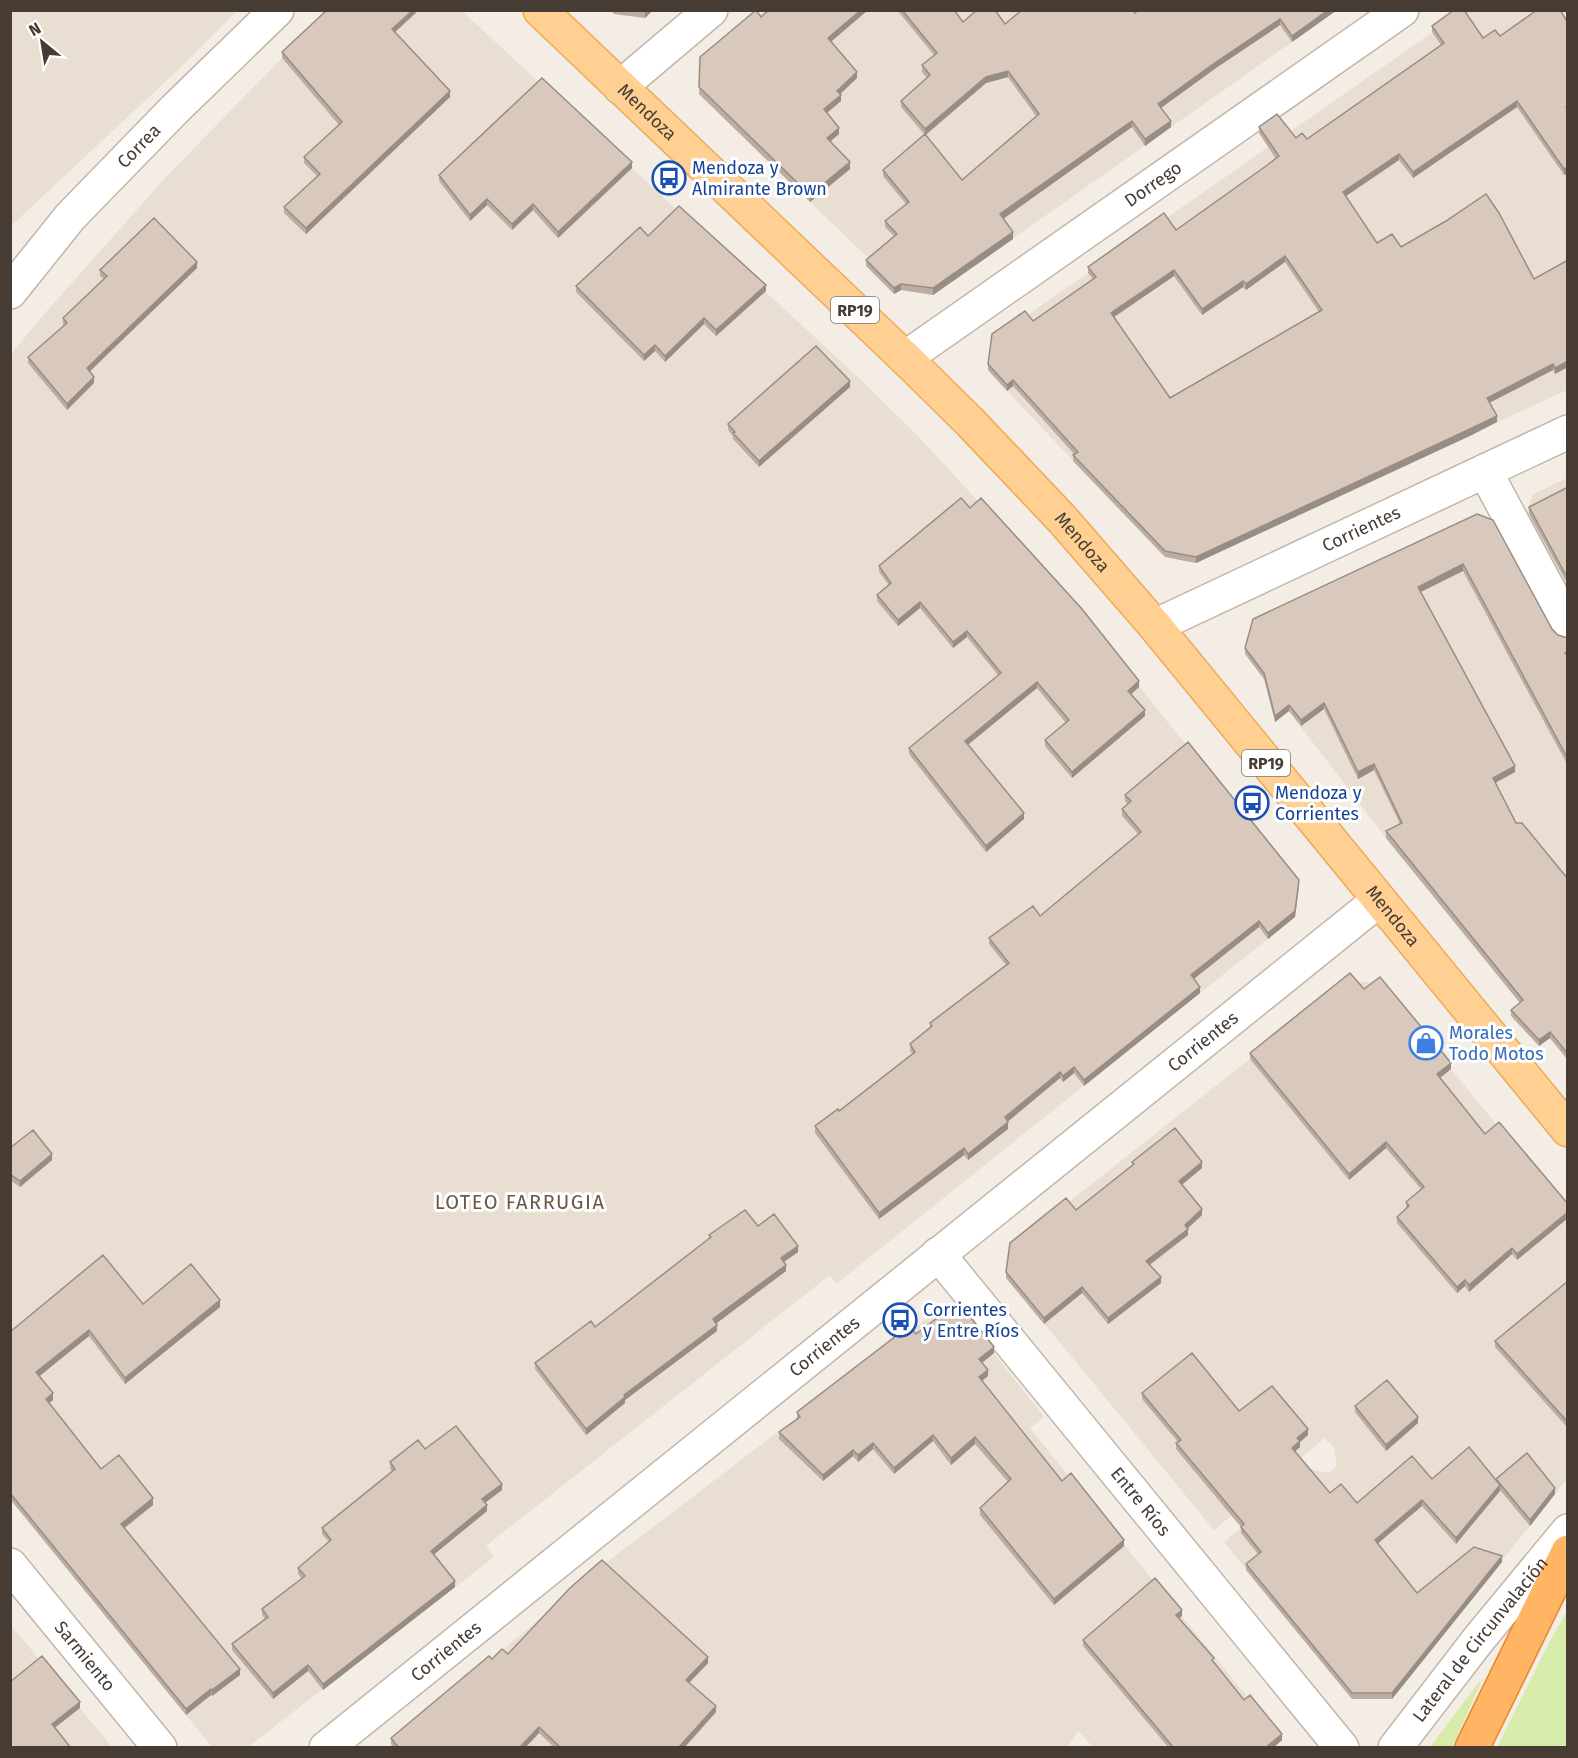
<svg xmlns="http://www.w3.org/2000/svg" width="1578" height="1758" font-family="'Fira Sans',sans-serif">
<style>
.residential{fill:#e8ded2}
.grass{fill:#d7ebaa}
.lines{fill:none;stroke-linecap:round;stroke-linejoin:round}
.minor-casing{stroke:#c3b6a9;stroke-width:36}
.major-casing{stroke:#edab5a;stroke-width:36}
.highway-casing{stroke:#e98629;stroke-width:36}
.minor{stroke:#fff;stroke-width:33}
.major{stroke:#ffd092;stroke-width:33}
.highway{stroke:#ffb564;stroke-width:33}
.wall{fill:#bbada2;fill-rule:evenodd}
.shaded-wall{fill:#988d84}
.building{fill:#d9c9bc;stroke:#988d84;stroke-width:1.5;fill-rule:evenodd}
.labels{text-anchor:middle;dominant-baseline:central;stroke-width:6;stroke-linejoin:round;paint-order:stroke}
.shield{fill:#fff;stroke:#7e7671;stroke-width:1.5}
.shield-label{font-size:16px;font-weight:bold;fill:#473c34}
.street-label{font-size:18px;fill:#473c34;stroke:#fff}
.transit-label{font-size:18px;fill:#164399;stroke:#fff;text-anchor:start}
.shop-label{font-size:18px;fill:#366cbe;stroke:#fff;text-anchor:start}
.neighbourhood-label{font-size:20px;letter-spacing:1.5px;fill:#6a594a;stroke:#fff}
</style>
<rect width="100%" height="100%" fill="#f4ede5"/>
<!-- residential -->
<path class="residential" d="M11 10H237V11L181 67 11 226Z
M334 11H462L860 379 918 436 1080 612 1299 887 1295 917 836 1284 830 1275 486 1546 494 1557 248 1747H212L11 1499 10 356 38 321 166 177 278 62Z
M764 11H1336L933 295 901 290 699 94 700 63Z
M1463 11H1567V390L1196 563 1165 557 1007 391 992 340Z
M1567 478V591L1526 514 1533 494Z
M1445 536 1567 664V1060L1400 856 1277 696Z
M1348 981 1380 983 1567 1210V1479L1392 1699H1352L1224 1542 1310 1469 1329 1473 1337 1466 1334 1448 1325 1438 1214 1530 1007 1278 1054 1214Z
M939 1309 964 1315 1044 1417 1030 1428 1282 1740 1273 1748H1094L1078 1731 1067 1748H387L602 1566Z
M10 1624 64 1689 112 1747H11Z"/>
<!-- grass -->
<path class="grass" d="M1567 1611V1747H1497L1549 1643Z
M1479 1682 1481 1683 1452 1747H1430Z"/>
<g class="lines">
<!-- minor casing -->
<g class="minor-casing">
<g id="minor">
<path d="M620 87 711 10"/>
<path id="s1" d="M10 292 70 217 175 109 277 10"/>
<path id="s2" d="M905 358 1402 10"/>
<path d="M1485 471 1568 626"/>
<path id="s3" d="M1155 626 1568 432"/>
<path id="s4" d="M938 1254 1342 1748"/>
<path id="s5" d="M10 1565 160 1748"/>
<path id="s6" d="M326 1748 1379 900"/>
<path id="s7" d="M1395 1748 1478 1640 1568 1531"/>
</g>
</g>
<!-- major casing -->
<g class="major-casing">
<g id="major">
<path id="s8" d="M540 10 905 358 970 422 1062 519 1155 626 1568 1130"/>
</g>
</g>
<!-- highway casing -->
<g class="highway-casing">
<path id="highway" d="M1472 1748 1568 1552"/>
</g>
<!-- minor -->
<use href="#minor" class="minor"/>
<!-- major -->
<use href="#major" class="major"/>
<!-- highway -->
<use href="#highway" class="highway"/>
</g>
<!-- wall -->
<path class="wall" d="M610 10H653L645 18 614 14Z
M769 10H868L831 42 857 78 840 94 841 101 827 113 839 134 831 141 850 169 810 202 699 94 700 57 761 17Z
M897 10H954L963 22 1005 24 1135 13 1138 10H1337L1292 42 1280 25 1216 68 1161 108 1171 127 1145 146 1132 127 1116 138 1003 219 1013 239 933 295 901 290 894 294 866 266V260L894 236 885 227V221L906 204 883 176V170L924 134 901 107V101L927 78 922 72V65L934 55ZM1008 77 1036 116 962 180 926 135 986 83Z
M1568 23V173L1564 175 1517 107 1413 178 1399 160 1346 196 1377 243 1401 247 1534 279 1568 260V367L1555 374 1553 370 1489 403 1497 422 1196 563 1165 557 1073 461V455L1074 454 1013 386 1007 391 988 370V364L1033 321 1093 279 1088 273V267L1176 230 1266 166 1276 159 1259 133V127L1296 138 1307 139 1441 45 1432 32V26L1483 38 1500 36ZM1285 262 1319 312 1170 398 1114 317 1174 276 1202 315 1243 287 1246 290Z
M395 32 450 97 306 234 284 213V207L317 176 304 163V157L339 125 282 58V52Z
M632 168 558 238 533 210 512 230 487 205 470 221 439 181V175Z
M648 236 766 291 716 336 704 324 665 362 655 351 644 361 576 292V286Z
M197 268 89 372 94 383 67 410 28 363V357L64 326 63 324V318L104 279 100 276V270Z
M850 387 759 467 733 439V436L728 430V424Z
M1568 487V585L1529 514V507Z
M970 508 1139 687 1131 694 1145 716 1072 778 1045 746V740L1066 723 1037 688 968 745 1024 819 986 852 909 754V748L998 675 967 637 953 648 920 608 898 626 877 601V595L889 585 879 572V566Z
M1477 514 1552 629 1558 635 1568 638V766L1463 571 1421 592 1515 772 1495 783 1516 823 1568 879V1060L1550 1038 1539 1046 1511 1016V1010L1520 1003 1386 838V831L1400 824 1374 770 1358 779 1324 709 1301 726 1289 711 1275 722 1264 679 1245 654V648Z
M1125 795 1299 887 1295 917 1268 939 1259 927 1194 979 1200 993 1084 1086 1074 1073 1063 1082 1060 1078 1008 1121V1129L968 1160 964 1155 879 1219 815 1133V1126L839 1111 912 1054 910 1050V1044L930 1028V1023L1006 965 989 944V938L1040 916 1138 834 1122 816V809L1128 804 1125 801Z
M1364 989 1451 1069 1440 1078 1485 1134 1568 1204V1218L1517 1260 1512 1254 1469 1292 1465 1286 1457 1293 1397 1223V1217L1406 1209V1202L1421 1189 1386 1148 1349 1180 1250 1059V1053Z
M10 1148 52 1160 20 1187 10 1180Z
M1132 1162 1202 1168 1182 1185 1202 1215 1188 1228V1235L1150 1265 1161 1283 1108 1324 1082 1293 1044 1324 1006 1278V1272L1076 1210 1132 1165Z
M758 1226 798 1252 784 1262 786 1271 716 1323 717 1331 625 1400V1403L586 1435 535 1369V1363L595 1327 709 1239V1235Z
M1568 1281 1566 1426 1495 1347V1341Z
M143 1304 220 1307 125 1384 89 1336 39 1376 53 1400 49 1403 101 1469 153 1505 125 1528 240 1675 212 1696 211 1695 186 1715 10 1499V1332Z
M916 1334 994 1353 982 1363 988 1376 982 1381 1062 1481 1124 1546 1054 1605 980 1515V1508L1008 1482 975 1444 951 1465 933 1441 894 1474 873 1449 858 1462 853 1456 823 1481 779 1439V1432L797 1419V1412Z
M1142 1393 1239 1411 1308 1435 1300 1442V1447L1295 1451 1330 1493 1357 1503 1432 1479 1496 1480 1555 1494 1530 1526 1500 1490 1456 1544 1422 1506 1377 1543 1417 1593 1502 1562 1392 1699H1352L1246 1570V1564L1258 1554 1241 1533V1527L1176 1449V1443L1178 1442 1142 1399Z
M1355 1406 1418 1423 1386 1451 1355 1412Z
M425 1449 502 1490 485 1503 487 1511 434 1554 455 1587 323 1690 308 1671 273 1699 232 1650V1644L265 1619 262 1615V1609L302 1579 298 1574V1568L329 1542 322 1534V1528L392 1472 390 1468V1462Z
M1182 1616 1179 1618 1214 1662 1244 1700 1282 1740 1273 1748H1169L1083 1646V1640Z
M508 1654 708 1663 689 1683 716 1712 684 1748H555L539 1733 525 1748H394L391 1744V1738L492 1659Z"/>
<!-- shaded-wall -->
<path class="shaded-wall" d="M413 10H419L392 35V29Z
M645 10H653L645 18Z
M861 10H868L828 44V38Z
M1328 10H1337L1292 42V36Z
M1280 19V25L1216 68 1158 110V104L1216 62Z
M1008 71V77L986 83 925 135V129L986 77Z
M857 72V78L837 97V91Z
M450 91V97L306 234V228Z
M841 95V101L824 115V109Z
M1517 101V107L1413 178V172Z
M1132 121V127L1000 221V214Z
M1171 121V127L1145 146V139Z
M839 128V134L827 144V138Z
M1399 154V160L1343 198V192Z
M632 162V168L558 238V232Z
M850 162V169L810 202V195Z
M1568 167V173L1564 175V169Z
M487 199V205L470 221V215Z
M533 204V210L512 230V224Z
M1013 232V239L933 295V288Z
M1285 256V262L1246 290V284Z
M197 262V268L87 374V368Z
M1174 270V276L1111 319V313Z
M1243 281V287L1202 315V309Z
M901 284V290L894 294V288Z
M766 285V291L716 336V330Z
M704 318V324L665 362V356Z
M655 345V351L644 361V355Z
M1568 361V367L1555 374V368Z
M1553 364V370L1487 404V398Z
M94 377V383L67 410V404Z
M1013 380V386L1007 391V385Z
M850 381V387L759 467V461Z
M1497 416V422L1472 435 1196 563V557Z
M1463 564V571L1418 593V587Z
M920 602V608L898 626V620Z
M967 631V637L953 648V642Z
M1139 681V687L1128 697V691Z
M1037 682V688L965 747V741Z
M1324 703V709L1301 726V720Z
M1289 705V711L1275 722V716Z
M1145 710V716L1072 778V772Z
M1374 764V770L1358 779V772Z
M1515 766V772L1493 784V778Z
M1024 813V819L986 852V846Z
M1299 880 1295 917 1268 939V933Z
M1259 921V927L1191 981V975Z
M1200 987V993L1084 1086V1080Z
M1550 1032V1038L1539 1046V1040Z
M1451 1063V1069L1437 1080V1074Z
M1074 1067V1073L1063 1082V1076Z
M1060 1072V1078L1005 1124V1117Z
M1008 1122V1129L968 1160V1154Z
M1386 1142V1148L1349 1180V1174Z
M964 1148V1155L879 1219V1213Z
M52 1154V1160L20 1187V1181Z
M1202 1162V1168L1179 1187V1181Z
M1202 1209V1215L1187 1229H1188V1235L1146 1267V1261Z
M1568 1212V1218L1517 1260V1254Z
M798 1246V1252L781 1264V1258Z
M1512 1248V1254L1469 1292V1285Z
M786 1265V1271L713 1326V1319Z
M1161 1277V1283L1108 1324V1318Z
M1465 1280V1286L1457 1293V1287Z
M1082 1287V1293L1044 1324V1318Z
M220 1300V1307L125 1384V1378Z
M717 1325V1331L625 1400V1403L586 1435V1429L624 1395Z
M89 1330V1336L36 1379V1372Z
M994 1347V1353L979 1365V1359Z
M988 1370V1376L979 1383V1377Z
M53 1393V1400L46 1405V1399Z
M1418 1417V1423L1386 1451V1445Z
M1308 1429V1435L1300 1442V1447L1292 1454V1448L1297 1438Z
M933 1435V1441L894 1474V1468Z
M975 1437V1444L951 1465V1458Z
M873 1443V1449L858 1462V1455Z
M853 1450V1456L823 1481V1475Z
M502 1484V1490L482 1505V1499Z
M1500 1485V1491L1456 1544V1538Z
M1555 1488V1494L1530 1526V1520Z
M153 1498V1505L121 1530V1524Z
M1422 1500V1506L1375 1546V1540Z
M487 1505V1511L431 1557V1551Z
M1124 1540V1546L1054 1605V1599Z
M1502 1556V1562L1392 1699V1693Z
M455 1581V1587L323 1690V1684Z
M1182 1610V1616L1176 1621V1615Z
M708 1657V1663L686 1686V1680Z
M308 1665V1671L273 1699V1693Z
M240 1669V1675L212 1696V1690Z
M211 1689V1695L186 1715V1709Z
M80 1702V1708L52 1730V1724Z
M716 1706V1712L684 1748H678Z
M539 1727V1733L525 1748H519Z
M1282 1734V1740L1273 1748H1265Z"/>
<!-- building -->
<path class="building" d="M327 10H413L392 29 450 91 306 228 284 207 320 174 304 157 342 122 282 52Z
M756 10 761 17 769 10H861L828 38 857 72 837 91 841 95 824 109 839 128 827 138 850 162 810 195 699 87 700 57Z
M902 10H954L963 22 977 10H995L1005 24 1022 10H1133L1135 13 1138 10H1328L1292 36 1280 19 1216 62 1158 104 1171 121 1145 139 1132 121 1116 132 1000 214 1013 232 933 288 901 284 894 288 866 260 897 234 885 221 909 202 883 170 925 134 962 180 1039 114 1008 71 986 77 925 129 901 101 930 75 922 65 937 53Z
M1454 10H1464L1483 38 1495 30 1500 36 1537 10H1560L1568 23V106L1566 107 1568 110V167L1564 169 1517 101 1413 172 1399 154 1343 192 1377 243 1392 234 1401 247 1446 221 1486 194 1499 213 1534 279 1568 260V361L1555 368 1553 364 1487 398 1497 416 1472 428 1196 557 1165 551 1073 455 1078 452 1013 380 1007 385 988 364 992 334 1025 311 1033 321 1096 277 1088 267 1164 213 1176 230 1266 166 1279 156 1259 127 1277 114 1296 138 1302 133 1307 139 1444 43 1432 26ZM1285 256 1322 310 1170 398 1111 313 1174 270 1202 309 1243 281 1246 284Z
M542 78 632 162 558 232 533 204 512 224 487 199 470 215 439 175Z
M679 206 766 285 716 330 704 318 665 356 655 345 644 355 576 286 640 227 648 236Z
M154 218 197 262 87 368 94 377 67 404 28 357 67 323 63 318 107 276 100 270Z
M816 346 850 381 759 461 733 433 735 432 728 424Z
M1568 487V579L1529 507Z
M961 498 970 508 981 498 1082 609 1139 681 1128 691 1145 710 1072 772 1045 740 1069 720 1037 682 965 741 1024 813 986 846 909 748 1001 673 967 631 953 642 920 602 898 620 877 595 891 583 879 566Z
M1477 514 1493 520 1552 629 1558 635 1568 638V652L1565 653 1568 657V759L1463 564 1418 587 1515 766 1493 778 1516 823H1522L1568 879V1054L1550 1032 1539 1040 1511 1010 1523 1000 1386 831 1402 823 1374 764 1358 772 1324 703 1301 720 1289 705 1275 716 1264 673 1245 648 1253 619Z
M1188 742 1299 880 1295 911 1268 933 1259 921 1191 975 1200 987 1084 1080 1074 1067 1063 1076 1060 1072 1005 1117 1008 1122 968 1154 964 1148 879 1213 815 1126 838 1109 839 1111 915 1052 910 1044 932 1026 930 1023 1009 963 989 938 1033 906 1040 916 1141 832 1122 809 1131 801 1125 795Z
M1350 973 1364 989 1380 977 1451 1063 1437 1074 1485 1134 1499 1122 1568 1204V1212L1517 1254 1512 1248 1469 1285 1465 1280 1457 1287 1397 1217 1409 1206 1406 1202 1424 1187 1386 1142 1349 1174 1250 1053Z
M1175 1128 1202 1162 1179 1181 1202 1209 1185 1225 1188 1229 1146 1261 1161 1277 1108 1318 1082 1287 1044 1318 1006 1272 1010 1243 1066 1198 1076 1210 1134 1164 1132 1162Z
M33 1130 52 1154 20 1181 10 1174V1148Z
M745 1210 758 1226 774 1214 798 1246 781 1258 786 1265 713 1319 717 1325 624 1395 625 1397 586 1429 535 1363 591 1321 595 1327 711 1237 709 1235Z
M103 1255 143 1304 191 1264 220 1300 125 1378 89 1330 36 1372 53 1393 46 1399 101 1469 119 1455 153 1498 121 1524 240 1669 212 1690 211 1689 186 1709 10 1493V1332Z
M1568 1281V1419L1566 1420 1495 1341Z
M953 1306 964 1309 994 1347 979 1359 988 1370 979 1377 1062 1481 1071 1473 1124 1540 1054 1599 980 1508 1011 1479 975 1437 951 1458 933 1435 894 1468 873 1443 858 1455 853 1450 823 1475 779 1432 800 1417 797 1412 909 1326 916 1334Z
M1192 1353 1239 1411 1272 1386 1308 1429 1297 1438 1300 1441 1292 1448 1330 1493 1341 1484 1357 1503 1412 1456 1432 1479 1469 1447 1500 1485 1456 1538 1422 1500 1375 1540 1417 1593 1474 1547 1502 1556 1392 1693H1352L1246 1564 1261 1552 1241 1527 1244 1524 1176 1443 1181 1440 1142 1393Z
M1387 1380 1418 1417 1386 1445 1355 1406Z
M456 1426 502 1484 482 1499 487 1505 431 1551 455 1581 323 1684 308 1665 273 1693 232 1644 268 1617 262 1609 305 1576 298 1568 331 1540 322 1528 395 1469 390 1462 418 1440 425 1449Z
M1527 1453 1555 1488 1530 1520 1496 1479Z
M602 1560 708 1657 686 1680 716 1706 678 1748H561L539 1727 519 1748H399L391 1738 489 1656 492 1659 502 1649 508 1654 570 1588Z
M1155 1578 1182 1610 1176 1615 1214 1658 1212 1660 1244 1700 1250 1695 1282 1734 1265 1748H1174L1083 1640Z
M42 1656 80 1702 52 1724 71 1748H10V1682Z"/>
<!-- icons -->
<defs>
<g id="bus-ring" transform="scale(1.725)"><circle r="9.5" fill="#fff" stroke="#1a4fb4" stroke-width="1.5"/><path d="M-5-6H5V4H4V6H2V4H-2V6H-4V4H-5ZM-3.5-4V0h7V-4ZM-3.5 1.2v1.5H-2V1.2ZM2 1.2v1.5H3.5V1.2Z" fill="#1a4fb4"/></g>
<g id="shop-ring" transform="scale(1.725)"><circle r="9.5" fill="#fff" stroke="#3f7fe0" stroke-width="1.5"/><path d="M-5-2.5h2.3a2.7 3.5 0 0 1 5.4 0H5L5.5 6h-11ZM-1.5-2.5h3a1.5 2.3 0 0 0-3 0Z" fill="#3f7fe0"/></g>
</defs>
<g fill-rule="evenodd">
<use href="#bus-ring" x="669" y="178"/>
<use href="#bus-ring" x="1252" y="803"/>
<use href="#shop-ring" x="1426" y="1043"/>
<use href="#bus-ring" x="900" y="1320"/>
</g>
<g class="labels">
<!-- shield labels -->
<g class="shield">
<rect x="831" y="297" width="48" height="26" rx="4.5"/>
<rect x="1242" y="750" width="48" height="26" rx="4.5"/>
</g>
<g class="shield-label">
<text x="855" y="310">RP19</text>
<text x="1266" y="763">RP19</text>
</g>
<!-- street labels -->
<g class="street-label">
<text stroke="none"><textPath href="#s8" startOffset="148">Mendoza</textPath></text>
<text stroke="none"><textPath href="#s1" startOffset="195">Correa</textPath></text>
<text stroke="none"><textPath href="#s2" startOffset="303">Dorrego</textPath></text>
<text stroke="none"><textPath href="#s3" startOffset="228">Corrientes</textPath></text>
<text stroke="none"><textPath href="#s8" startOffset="760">Mendoza</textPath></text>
<text stroke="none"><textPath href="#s8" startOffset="1246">Mendoza</textPath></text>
<text stroke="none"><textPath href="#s6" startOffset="1126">Corrientes</textPath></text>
<text stroke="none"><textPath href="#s6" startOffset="640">Corrientes</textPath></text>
<text stroke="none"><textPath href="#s4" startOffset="320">Entre Ríos</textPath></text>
<text stroke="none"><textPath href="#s7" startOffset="138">Lateral de Circunvalación</textPath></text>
<text stroke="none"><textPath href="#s6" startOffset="154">Corrientes</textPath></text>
<text stroke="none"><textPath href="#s5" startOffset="118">Sarmiento</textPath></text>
</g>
<!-- transit labels -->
<g class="transit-label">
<text x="692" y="168">Mendoza y<tspan x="692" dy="21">Almirante Brown</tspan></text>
<text x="1275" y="793">Mendoza y<tspan x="1275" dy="21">Corrientes</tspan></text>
<text x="923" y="1310">Corrientes<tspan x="923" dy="21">y Entre Ríos</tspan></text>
</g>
<!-- shop labels -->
<g class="shop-label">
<text x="1449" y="1033">Morales<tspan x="1449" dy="21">Todo Motos</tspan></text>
</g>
<!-- neighbourhood labels -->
<g class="neighbourhood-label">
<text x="520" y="1202">LOTEO FARRUGIA</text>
</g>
</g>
<!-- border -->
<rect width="1578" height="1758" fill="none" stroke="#473c34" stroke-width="24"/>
<!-- north arrow -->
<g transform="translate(42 42) rotate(330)" stroke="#ffffff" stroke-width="4.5" paint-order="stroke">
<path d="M0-4.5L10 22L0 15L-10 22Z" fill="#473c34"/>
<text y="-9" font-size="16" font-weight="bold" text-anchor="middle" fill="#473c34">N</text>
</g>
</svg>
